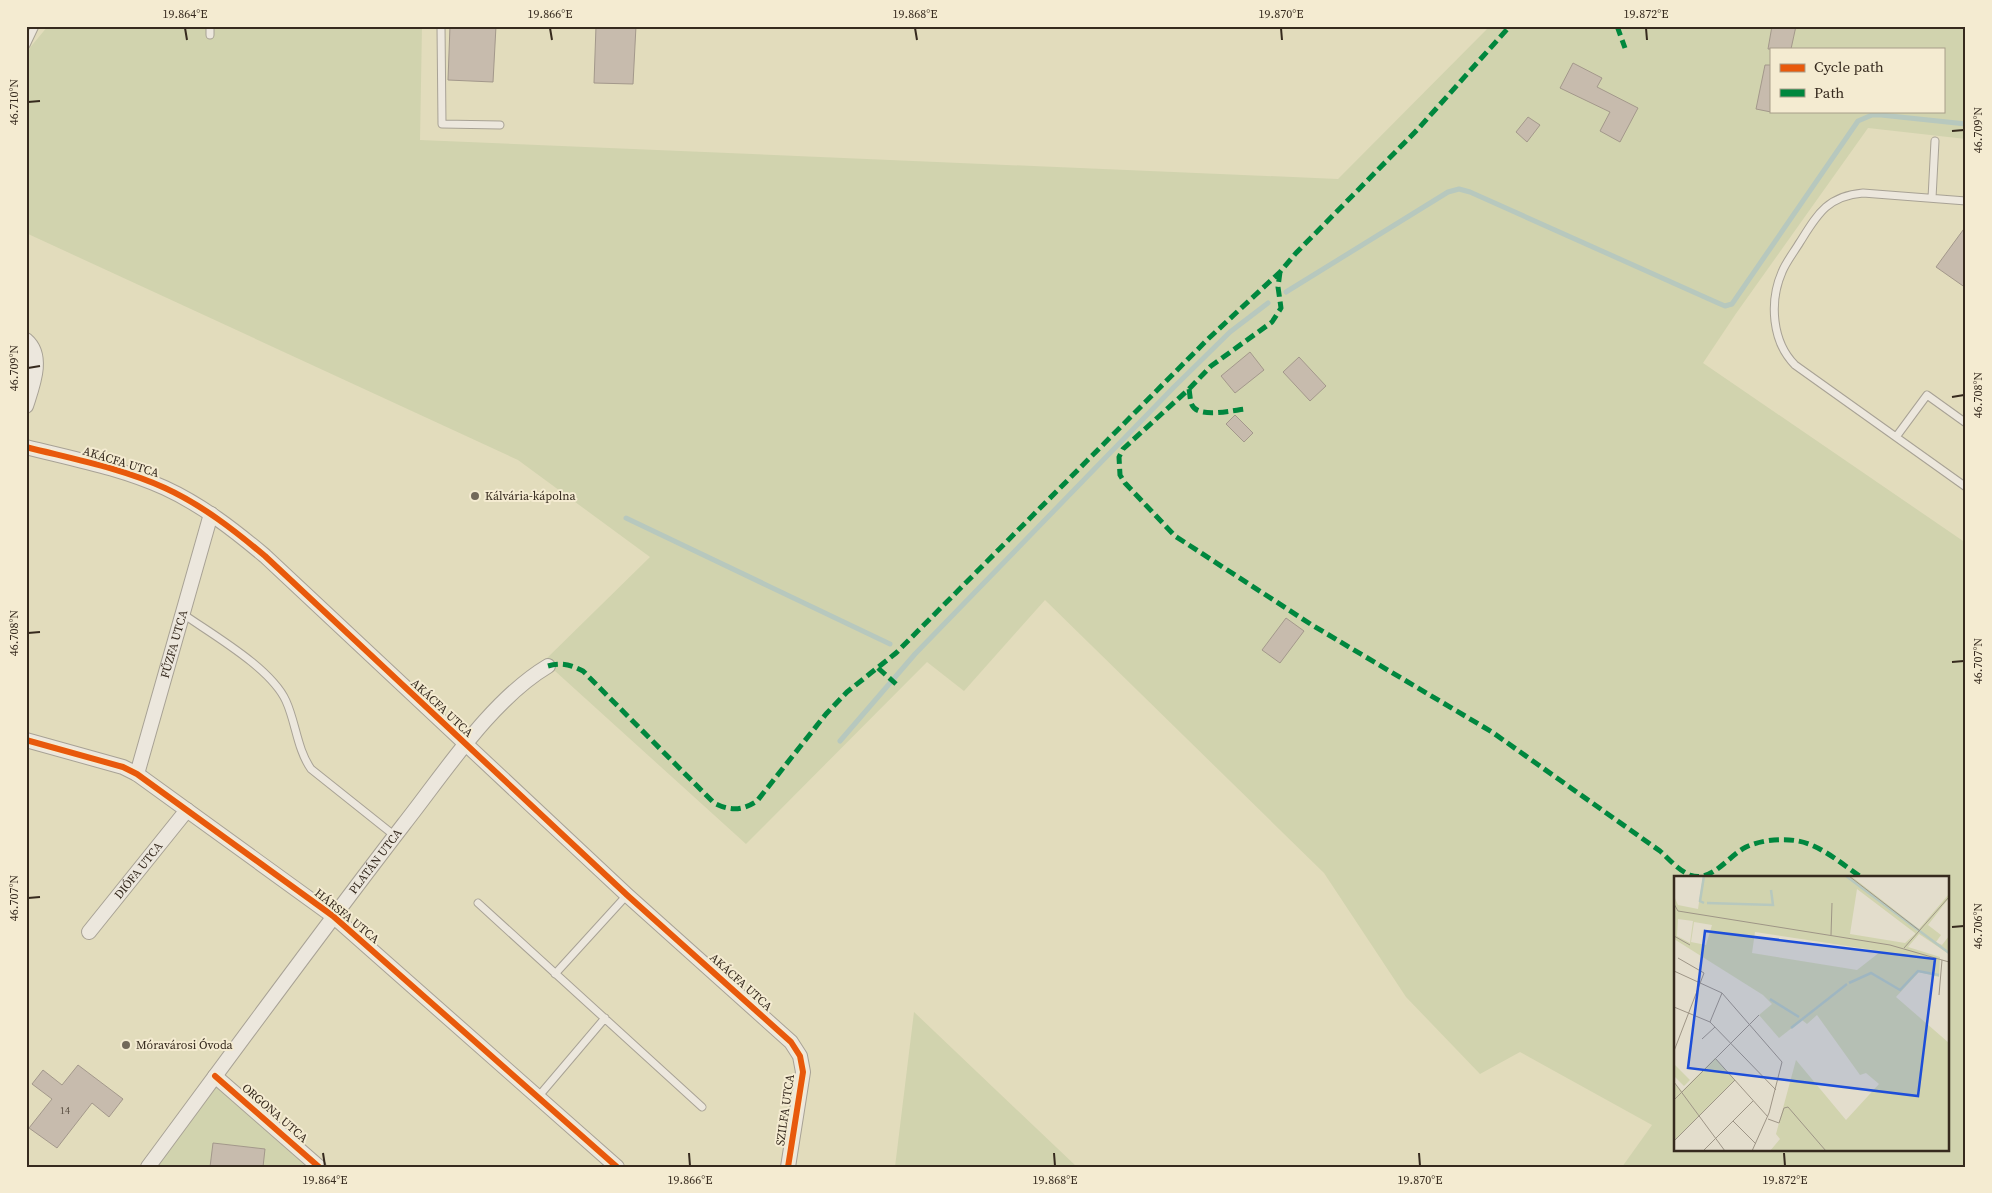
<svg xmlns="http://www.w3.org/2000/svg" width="1992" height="1193" font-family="'Source Serif 4',serif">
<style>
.farmland{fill:#e2dcbc;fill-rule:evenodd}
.green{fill:#d1d3ae;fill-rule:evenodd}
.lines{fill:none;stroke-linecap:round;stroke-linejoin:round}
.stream{stroke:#b7c8be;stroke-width:5}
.building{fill:#c7bbad;stroke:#a3988b}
.lane-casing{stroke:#a8a295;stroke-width:9}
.street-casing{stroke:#a8a295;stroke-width:16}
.lane{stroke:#ece7dd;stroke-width:7}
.street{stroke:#ece7dd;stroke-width:14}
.quiet{stroke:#00873e;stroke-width:5;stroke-dasharray:10 5;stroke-linecap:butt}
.cycleway-casing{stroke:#f4ebd1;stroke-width:9}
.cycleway{stroke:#e8590c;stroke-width:6}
.ticks{fill:none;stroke:#362a1e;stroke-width:2}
.poi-dot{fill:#73695b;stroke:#f4ebd1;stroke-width:2}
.labels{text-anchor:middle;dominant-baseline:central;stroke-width:4;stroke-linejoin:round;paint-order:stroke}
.number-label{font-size:10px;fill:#5a4e42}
.street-label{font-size:12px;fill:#362a1e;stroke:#f4ebd1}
.poi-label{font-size:12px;fill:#362a1e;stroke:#f4ebd1;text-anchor:start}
.inset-river{fill:none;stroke:#b7c8be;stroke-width:2.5}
.inset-road{fill:none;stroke:#9e9586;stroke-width:1}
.view{fill:#1d4ed8;fill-opacity:0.15;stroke:#1d4ed8;stroke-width:2.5}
.inset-edge{fill:none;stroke:#362a1e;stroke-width:2.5}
.neatline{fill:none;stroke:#362a1e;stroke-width:2}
.ticks-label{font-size:12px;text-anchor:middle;fill:#362a1e}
</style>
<rect width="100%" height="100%" fill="#e3ddcc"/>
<!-- farmland -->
<path class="farmland" d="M26 26H1966V1167H26ZM1771 49H1943V111H1771ZM1676 877H1948V1149H1676Z"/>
<!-- green -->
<path class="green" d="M48 26H422L420 140 1338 179 1490 26H1966V139L1868 128 1735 315 1703 363 1966 543V1167H1622L1652 1125 1520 1052 1480 1074 1406 997 1324 873 1045 600 964 691 927 662 746 844 544 661 650 557 518 460 26 233 28 50ZM1771 49H1943V111H1771ZM1676 877H1948V1149H1676Z
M914 1012 1077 1167H895Z
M215 1076 319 1167H148Z"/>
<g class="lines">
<!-- stream -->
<path class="stream" d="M1286 292 1448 192 1459 189 1470 192 1718 303 1725 306 1732 304 1858 121 1872 115H1881L1966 124
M626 518 890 644
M840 741 915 654 1174 387 1230 332 1268 303"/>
</g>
<!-- building -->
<path class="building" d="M450 26H496L493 82 448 80Z
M596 26H636L633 84 594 83Z
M1772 26H1796L1791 49H1768Z
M1573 63 1602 78 1597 87 1638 108 1620 142 1600 131 1610 112 1560 88Z
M1765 65H1771V112L1756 109Z
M1528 117 1540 125 1527 142 1516 132Z
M1966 226V288L1936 267Z
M1250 352 1264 370 1235 393 1221 376Z
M1299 357 1326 386 1310 401 1283 372Z
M1235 415 1253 433 1244 442 1226 424Z
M1286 618 1304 631 1280 663 1262 650Z
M78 1065 123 1099 109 1117 92 1103 57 1148 29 1128 52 1099 32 1084 43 1070 62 1085Z
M213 1143 265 1149 263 1167H210Z"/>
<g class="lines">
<!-- lane casing -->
<g class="lane-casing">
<path id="lane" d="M441 26 442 124 500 125
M210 35V26
M26 45 35 26
M1932 198 1935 141
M1966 201 1863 193C1827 196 1817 215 1800 242 1794 252 1786 262 1782 272 1769 302 1772 342 1795 365L1966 487
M1896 437 1927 395 1966 423
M183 614C213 635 271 668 286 701 296 723 297 749 311 769L395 836
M478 903 702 1107
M555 974 627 895
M538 1097 605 1018"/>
</g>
<!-- street casing -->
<g class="street-casing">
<g id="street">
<path d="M26 340C45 356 32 387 26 406"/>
<path d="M26 447C73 459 121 468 165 488 202 505 234 530 265 556L627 895 791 1042 800 1056 803 1072 788 1167"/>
<path d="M26 740 123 767 137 774 333 916 617 1167"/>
<path id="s1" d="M137 774 211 514"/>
<path id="s2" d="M89 932 187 810"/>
<path d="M215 1076 319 1167"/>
<path id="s3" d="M148 1167C233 1052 317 937 404 824 445 772 491 700 548 666"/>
</g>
</g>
<!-- lane -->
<use href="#lane" class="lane"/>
<!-- street -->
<use href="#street" class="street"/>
<!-- quiet -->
<path class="quiet" d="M1617 26 1625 48
M1280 272 1278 287 1281 308 1272 322 1211 366 1189 389 1123 449 1119 457 1120 475 1125 483 1175 536 1312 625 1492 732 1660 851C1669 859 1678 870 1690 875 1712 883 1728 856 1746 847 1761 840 1782 838 1798 841 1821 845 1843 865 1861 877
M1189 389C1190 394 1190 401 1192 405 1198 419 1234 410 1246 409
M548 666C562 662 571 665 583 671L714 803C730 811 742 811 757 801L826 714 847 692 896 653 1208 339 1280 272 1296 253 1418 129 1510 26
M878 668 896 684"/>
<!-- cycleway casing -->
<g class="cycleway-casing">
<path id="cycleway" d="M26 447C73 459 121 468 165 488 202 505 234 530 265 556L627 895 791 1042 800 1056 803 1072 788 1167
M26 740 123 767 137 774 333 916 617 1167
M215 1076 319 1167"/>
</g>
<!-- cycleway -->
<use href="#cycleway" class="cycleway"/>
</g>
<!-- ticks -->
<path class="ticks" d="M185 28 187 40M550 28 552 40M915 28 917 40M1281 28 1282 40M1646 28 1647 40M28 102 40 101M1952 131 1964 130M28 368 40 366M1952 397 1964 395M28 633 40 632M1952 662 1964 661M28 898 40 897M1952 927 1964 926M323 1153 325 1166M689 1153 690 1166M1054 1153 1055 1166M1419 1153 1420 1166M1784 1153 1785 1166"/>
<!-- markers -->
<g class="poi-dot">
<circle cx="475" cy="496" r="5"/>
<circle cx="126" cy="1045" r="5"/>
</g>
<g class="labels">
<!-- number labels -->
<g class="number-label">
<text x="65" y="1110">14</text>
</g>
<!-- street labels -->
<g class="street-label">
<text transform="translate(121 462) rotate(17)">AKÁCFA UTCA</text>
<text stroke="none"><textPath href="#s1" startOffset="135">FŰZFA UTCA</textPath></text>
<text transform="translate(442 708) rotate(43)">AKÁCFA UTCA</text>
<text stroke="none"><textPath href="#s3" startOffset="381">PLATÁN UTCA</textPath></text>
<text stroke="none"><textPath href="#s2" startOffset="79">DIÓFA UTCA</textPath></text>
<text transform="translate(347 916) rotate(39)">HÁRSFA UTCA</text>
<text transform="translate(741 982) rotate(42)">AKÁCFA UTCA</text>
<text transform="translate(785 1110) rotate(-82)">SZILFA UTCA</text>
<text transform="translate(275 1113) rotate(41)">ORGONA UTCA</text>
</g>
<!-- poi labels -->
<g class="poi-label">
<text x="485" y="496">Kálvária-kápolna</text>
<text x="136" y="1045">Móravárosi Óvoda</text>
</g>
</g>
<!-- overview -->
<g transform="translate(1674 876)">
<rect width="275" height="275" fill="#e3ddcc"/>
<path d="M29 0H177L245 53 275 18V22L254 49 267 59 262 66 268 69 275 60V78L245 58 234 71 266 81 265 101 245 96 222 121 275 167V275H96L106 263 102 258 122 184 172 244 205 208 192 197 186 199 143 139 133 148 128 144 105 162 85 139 98 128 89 119 0 63V20L4 29 24 33ZM183 13 241 57V58L231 67 176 58ZM4 43 19 45 16 67 3 60ZM20 46 38 49 32 69 17 66ZM81 56 206 75V76L183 94 78 77ZM41 182 61 204 0 265V206L8 215ZM0 188 16 204 10 210 0 200Z" fill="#d1d3ae" fill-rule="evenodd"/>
<path class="inset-river" d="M30 0 26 25 30 27M172 0 275 77M33 27 99 29 97 14M175 107 197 97 226 114 244 95 265 99M96 123 125 141M117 152 173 108"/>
<path class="inset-road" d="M175 0 246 55M0 28 4 35 216 69 275 86M157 59 158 27M0 60 16 69M230 72 275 21M0 95 48 117 108 186 95 237 78 275M265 119 268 84M0 131 36 146 102 214M36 146 48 117M28 163 41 151M0 175 30 97 4 82M41 182 94 241M0 206 51 275M0 224 85 139M94 243 105 247 110 232 114 231 152 275M59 245 82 268M0 265 61 204M29 275 79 225"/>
<path class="view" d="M31 55 261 83 244 220 14 192Z"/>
<rect width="275" height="275" class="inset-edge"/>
</g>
<!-- border -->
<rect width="1992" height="1193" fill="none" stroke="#f4ebd1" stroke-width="55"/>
<!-- legend -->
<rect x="1770" y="48" width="175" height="65" fill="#f4ebd1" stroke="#a89e89"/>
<rect x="1780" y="64" width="25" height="8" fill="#e8590c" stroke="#a89e89"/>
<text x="1814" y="72" font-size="15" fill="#362a1e">Cycle path</text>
<rect x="1780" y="89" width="25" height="8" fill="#00873e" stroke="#a89e89"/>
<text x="1814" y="98" font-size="15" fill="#362a1e">Path</text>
<rect x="28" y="28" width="1936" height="1138" class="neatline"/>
<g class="ticks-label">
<text x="185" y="18">19.864°E</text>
<text x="550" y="18">19.866°E</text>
<text x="915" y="18">19.868°E</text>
<text x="1281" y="18">19.870°E</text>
<text x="1646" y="18">19.872°E</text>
<text transform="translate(14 102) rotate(-90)" y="4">46.710°N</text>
<text transform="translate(1978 130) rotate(-90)" y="4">46.709°N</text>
<text transform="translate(14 368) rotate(-90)" y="4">46.709°N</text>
<text transform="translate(1978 395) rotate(-90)" y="4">46.708°N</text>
<text transform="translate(14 633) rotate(-90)" y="4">46.708°N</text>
<text transform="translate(1978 661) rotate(-90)" y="4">46.707°N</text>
<text transform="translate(14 898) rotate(-90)" y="4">46.707°N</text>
<text transform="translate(1978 926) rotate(-90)" y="4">46.706°N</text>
<text x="325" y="1184">19.864°E</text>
<text x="690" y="1184">19.866°E</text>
<text x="1055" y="1184">19.868°E</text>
<text x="1420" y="1184">19.870°E</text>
<text x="1785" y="1184">19.872°E</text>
</g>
</svg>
